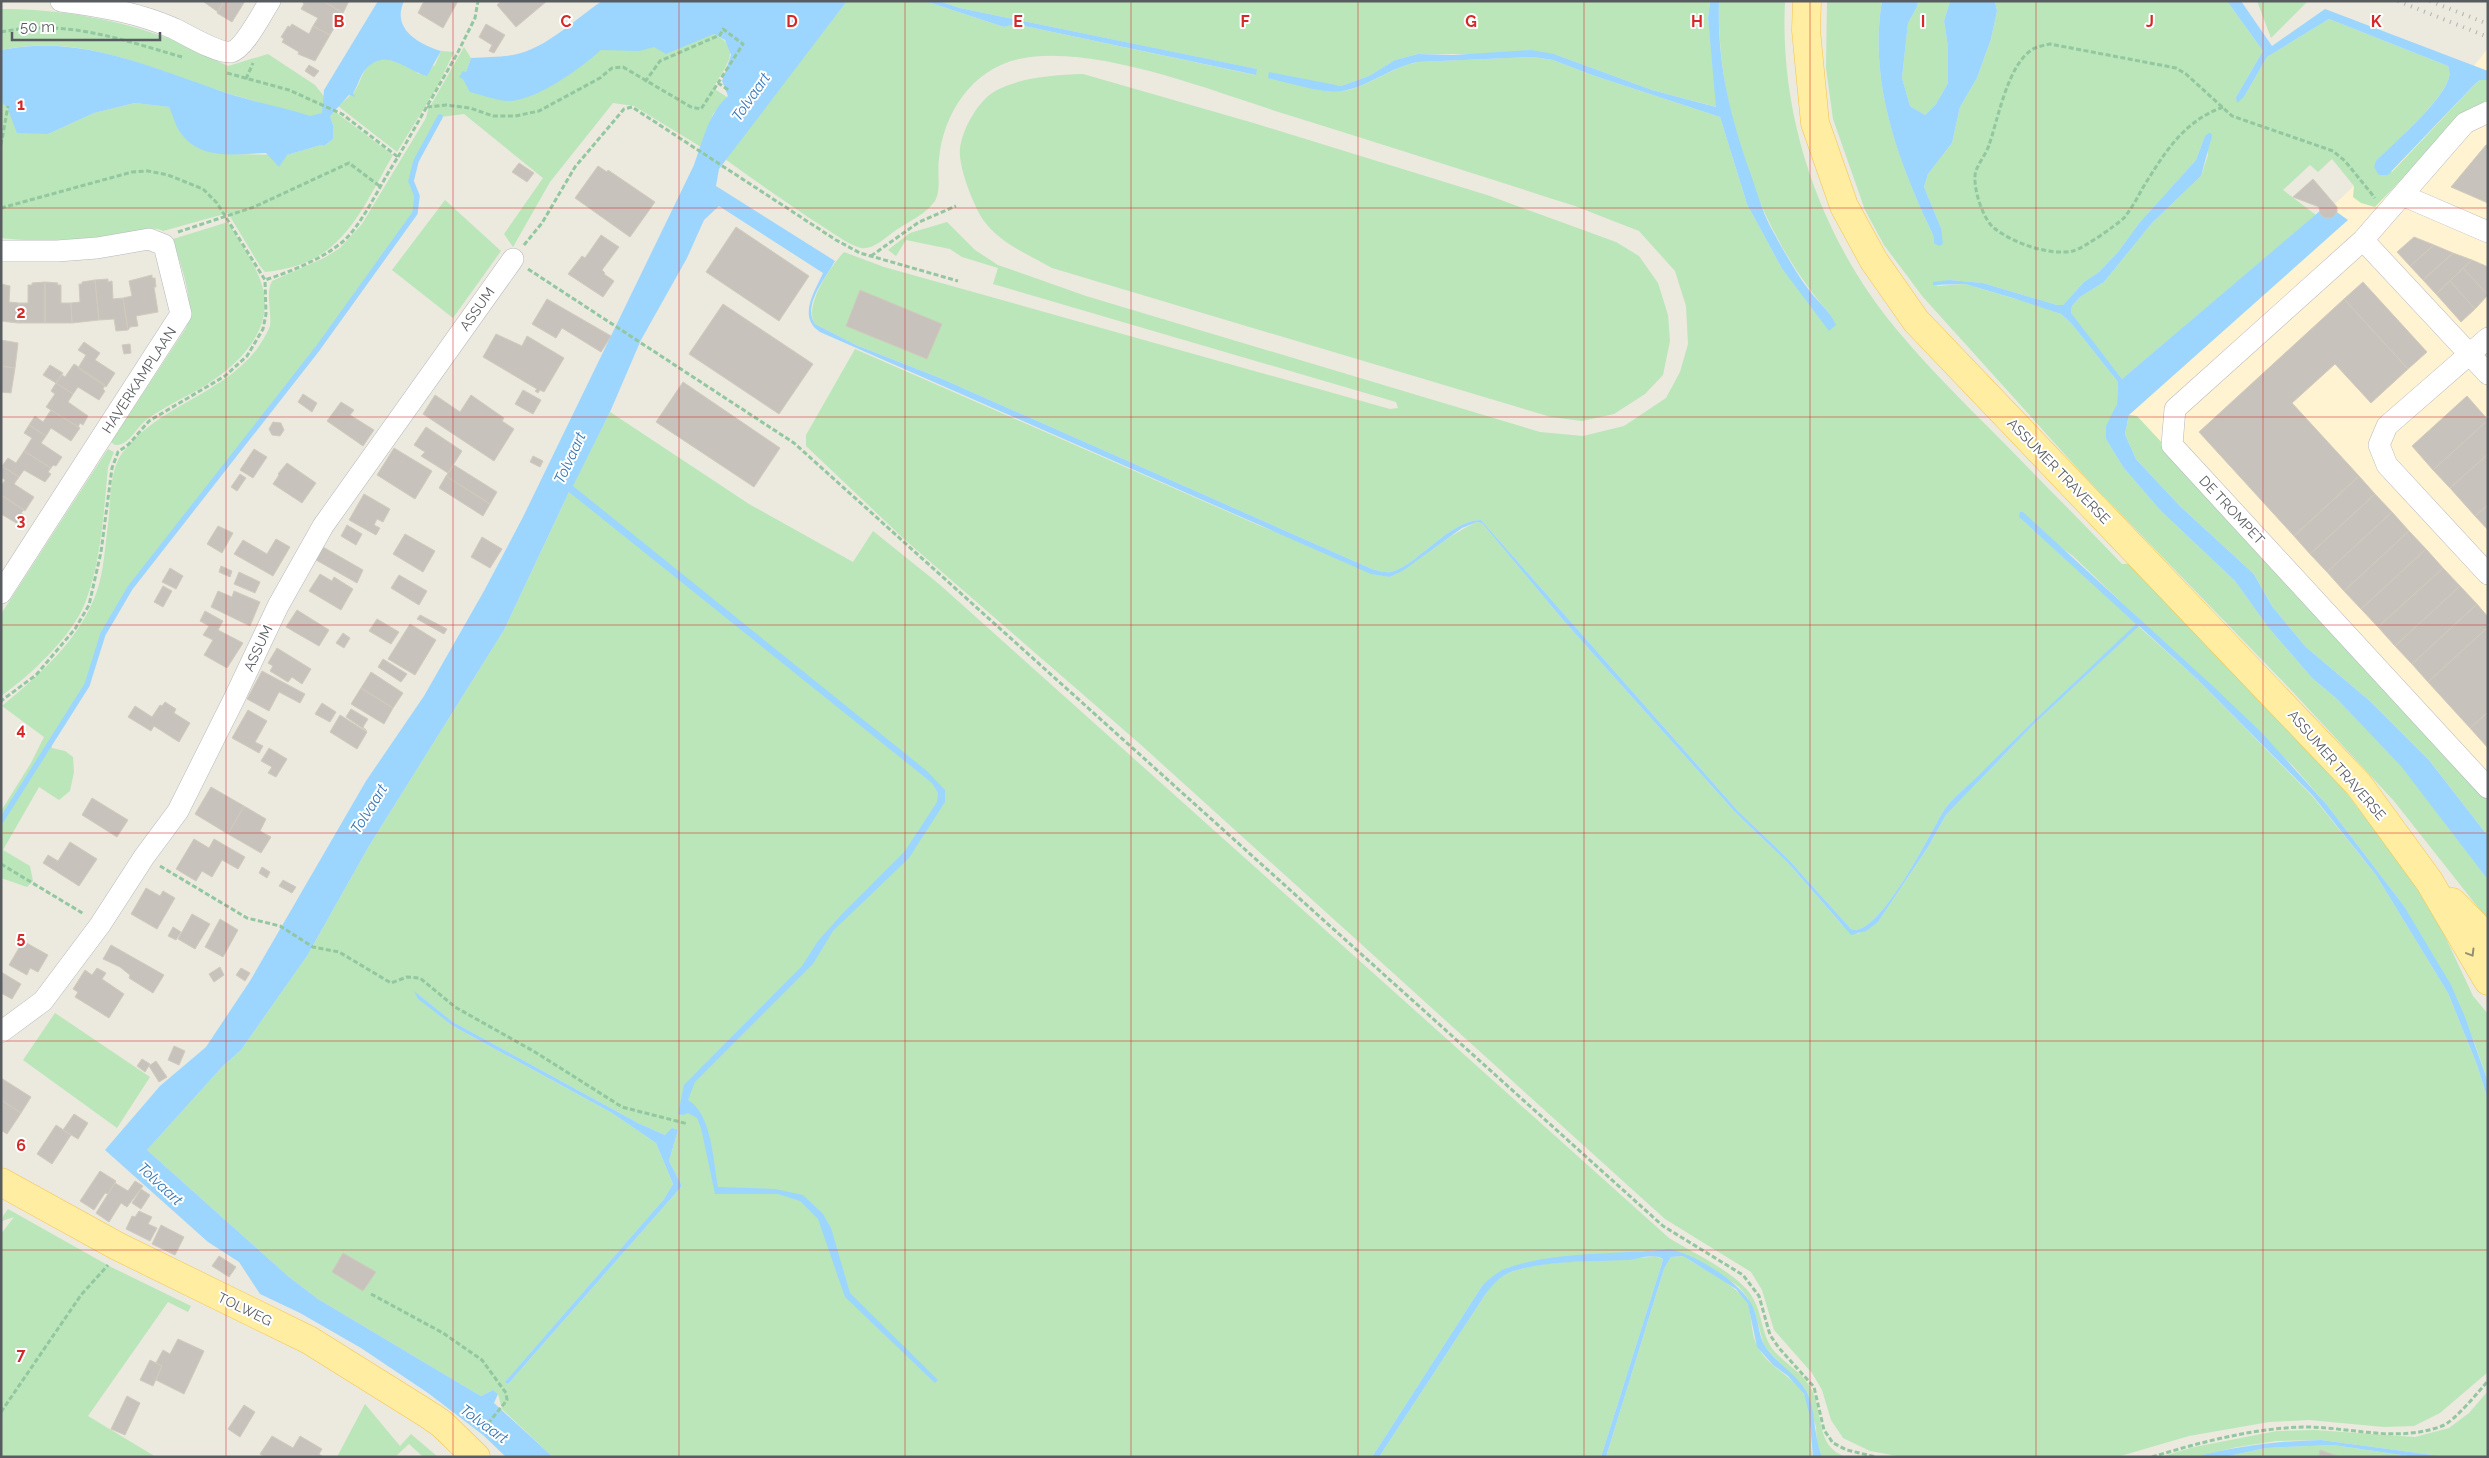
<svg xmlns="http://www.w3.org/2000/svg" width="2489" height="1458" font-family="Raleway,sans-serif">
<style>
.commercial{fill:#fff3d1}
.green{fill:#bae6b9;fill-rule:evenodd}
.water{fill:#9cd6ff}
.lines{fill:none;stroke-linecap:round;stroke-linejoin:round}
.stream{stroke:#9cd6ff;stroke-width:5.5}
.building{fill:#c7c3bc;stroke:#d1cabd}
.minor-casing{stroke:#b5b8bd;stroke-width:22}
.major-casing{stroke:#f7c44d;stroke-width:29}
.path{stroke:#92c7a0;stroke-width:3;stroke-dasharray:5 2.5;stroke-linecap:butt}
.minor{stroke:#fff;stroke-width:21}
.major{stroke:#ffeea1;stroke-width:28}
.rail{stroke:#b1b2b2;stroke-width:4;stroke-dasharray:1 6;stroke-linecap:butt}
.oneway{stroke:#928f77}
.grid{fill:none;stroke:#d62828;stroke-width:1;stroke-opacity:0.55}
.labels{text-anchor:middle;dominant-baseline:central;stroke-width:4;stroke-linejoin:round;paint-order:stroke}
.street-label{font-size:14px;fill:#585c61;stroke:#fff}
.water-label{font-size:15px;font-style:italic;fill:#3677b5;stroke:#fff}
.grid-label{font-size:16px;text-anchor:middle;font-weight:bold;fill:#d62828;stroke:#fff;stroke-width:4;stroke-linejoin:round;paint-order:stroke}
</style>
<rect width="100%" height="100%" fill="#ece9df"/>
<!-- commercial -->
<path class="commercial" d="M2488 48V860L2118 447 2127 397 2451 96Z"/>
<!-- green -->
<path class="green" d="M847 1H925L1004 27 1015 24 1255 75 1256 69 960 8 939 1H1710L1708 18 1717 107 1652 90 1554 54H1418L1395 60 1369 76 1341 86 1320 84C1327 86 1336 92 1342 91 1364 89 1392 67 1418 62L1533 57 1553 60 1592 75 1720 117 1747 204 1781 267 1831 315C1759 236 1716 108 1719 1H1785C1779 119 1821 239 1897 330 1928 367 1963 402 1998 437 2039 479 2081 521 2122 564H2132L2329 770 2417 886 2437 919 2473 996 2488 1014V1082L2474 1041 2404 906 2327 805 2293 766 2073 556 2019 517 2137 624C2086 672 2034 719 1986 769 1973 782 1949 800 1941 815 1929 836 1877 940 1851 929L1789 860 1738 811 1481 520C1449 520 1418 565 1391 572 1385 573 1377 570 1372 569L940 378 856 345 815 324C803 306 831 266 844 252L884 267 1390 409 1398 408 1396 402 993 284 998 268 962 257 950 249 906 240 896 256 888 250 910 233 947 222 975 250 998 265 1086 296 1540 432 1583 436 1624 426 1666 398 1680 372 1688 344 1686 306 1675 271 1639 231 1575 206C1478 175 1381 144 1285 114 1212 91 1093 43 1019 59 972 69 943 114 939 159 937 172 941 187 936 199 928 214 905 223 892 233 884 239 872 250 861 248 849 245 836 235 825 228 791 206 758 183 725 159Z
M1827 1H1882C1868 83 1899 162 1933 235L1934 243 1941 228 1924 187 1928 174 1952 143 1960 107 1977 78 1991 39 1997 11 1995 1H2227L2263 51 2236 97H2244L2267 57 2329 19 2448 66C2449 70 2450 74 2449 77 2444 99 2393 145 2376 161L2392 172 2475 84 2480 80H2488V100L2469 109 2375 207 2361 203 2353 197 2354 186 2332 159 2318 172 2310 165 2283 190 2316 215 2122 379 2074 319 2071 313 2072 306 2080 297 2104 282 2152 223 2201 176 2208 155 2205 136 2196 160 2188 169 2140 222 2118 252 2099 272 2084 282 2063 305H2057L1983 283 1950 280 1936 286 1965 284 2040 306 2061 314 2071 323 2118 382 2117 404 2106 439 2123 467 2160 510 2235 581 2268 627 2312 678 2337 699 2402 766 2488 880V920L2394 801 2292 691 2088 480 1923 297 1884 245 1865 210 1833 119 1826 68Z
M1918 1H1950L1944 21 1948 47V83L1936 104 1925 115 1910 106 1902 78 1908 23 1917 7Z
M2257 1H2308L2271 38Z
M1 9C61 9 117 19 173 40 192 46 210 58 228 66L268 54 315 85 338 114 393 155C359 214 342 265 265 272L260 266 228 213 163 231C150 224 133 234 118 235 80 239 39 243 1 238V98L48 134 94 113 135 103 169 107 222 154 287 155 321 145 324 146 333 139V125L330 116C321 113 316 117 308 116 284 110 258 102 234 95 156 72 86 32 1 50Z
M630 31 714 34C744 49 725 66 713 88L727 97 713 114 701 147 634 106 613 103 550 182 513 247 504 234 543 178 464 114 440 117 416 161 411 180 417 196 415 213 318 348 130 588 103 634 87 685 51 742 52 748 65 751 73 757 74 772 70 791 59 800 39 787 3 850 30 866 33 881 27 887 1 878V811L31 763 44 737 2 706C40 674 80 640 97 591 104 570 105 546 108 524 111 502 109 470 123 452 159 405 222 395 257 349 261 343 268 332 270 326 272 311 265 295 272 281L324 258 340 248 362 224 426 118 428 110 464 47 471 58 466 72 459 77Z
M441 51 454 52 437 87 397 152 338 106C342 102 348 98 353 93 358 88 360 79 364 72 377 49 403 63 419 74L435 65Z
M1083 74 1257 124 1490 196 1616 242 1639 256 1658 283 1668 315 1670 341 1663 375 1645 394 1614 414 1582 421 1551 417 1052 268C1029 255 1000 243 984 221 974 207 958 166 960 149 962 129 979 99 997 90 1023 77 1054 75 1083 74Z
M445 200 501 251 453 318 392 270Z
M228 222C241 244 259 268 264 293 271 333 237 366 206 385 192 394 177 400 163 409 157 413 149 417 144 422 135 430 128 446 115 445L111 442 186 328C196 300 180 266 173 239Z
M855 349 1258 525 1390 577C1421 561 1445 536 1477 522L1482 523 1563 620 1735 812 1789 864 1842 925 1858 934 1878 922 1928 847 1946 815 2034 724 2138 626 2197 679 2313 797 2376 875 2448 993 2477 1065 2488 1100V1372L2440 1413 2414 1426 2384 1427 2309 1420 2269 1422 2189 1436 2117 1457H1903L1870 1451 1843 1438 1831 1420 1822 1390 1812 1373 1774 1330 1762 1290 1751 1272 1665 1219 1140 744 904 539 806 446V435Z
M610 412 749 504 853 562 873 531 939 584 1669 1238C1693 1253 1742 1275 1754 1300 1762 1315 1762 1333 1771 1347 1781 1361 1799 1370 1809 1385 1825 1408 1813 1449 1848 1457H1822L1817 1445 1816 1427 1804 1388 1764 1346 1755 1312 1747 1297 1739 1287 1719 1273 1668 1249 1533 1261 1507 1268 1482 1286 1372 1457H553L502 1409 498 1394 493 1390 481 1396 474 1392 318 1299 289 1277 147 1150 222 1067 241 1050 307 956 369 846 504 630 569 492ZM415 992 453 1022 638 1123 665 1135 678 1130 669 1161 682 1186 508 1384 506 1381 664 1199 673 1184 656 1143 612 1113 453 1026Z
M2129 415 2137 416 2381 677 2488 797V836L2429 760 2370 701 2306 647 2272 606 2254 574 2180 506 2136 459 2125 434Z
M108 449 114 452 108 467C104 510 101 563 85 603 73 635 29 677 1 696V614Z
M55 1013 150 1077 117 1128 23 1060Z
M8 1209 111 1267 191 1306 188 1312 168 1302 88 1416 156 1457H1V1234L14 1217 2 1221 3 1216Z
M1655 1256 1663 1259 1662 1263 1601 1457H1379L1485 1295C1488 1290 1492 1283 1497 1280 1526 1256 1615 1263 1655 1256Z
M1683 1256C1699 1267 1743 1288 1749 1306 1752 1319 1751 1336 1758 1347 1768 1367 1791 1375 1803 1393 1814 1411 1808 1437 1813 1457H1606L1664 1269 1671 1257Z
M2488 1391V1457H2448L2321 1440 2276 1441 2237 1447 2195 1457H2160L2194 1447 2277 1431 2314 1430 2415 1437 2449 1428 2469 1413Z
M365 1404 400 1446 411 1434 438 1457H423L409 1444 395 1457H337Z
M2333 1445 2415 1457H2224L2266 1448Z"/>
<!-- water -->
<path class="water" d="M378 1H404C391 29 419 44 441 51L427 76C406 71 387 47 366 69 360 75 358 86 353 93L355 97 349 95 330 116 333 125V139L324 146 321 145 287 155 279 167 266 153C235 154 200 161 180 132 175 125 173 115 169 107L135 103 94 113 48 134 17 133 7 107 1 102V50C84 33 156 70 233 95 258 103 285 107 310 116L322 113 324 90Z
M602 1H847L719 169 716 186 835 261C826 278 802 305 815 324L856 345 940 378 1372 569C1377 570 1385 573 1391 572 1418 565 1449 520 1481 520L1738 811 1789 860 1851 929C1877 940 1929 836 1941 815 1949 800 1973 782 1985 769 2034 719 2086 672 2136 624L2019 517 2020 512H2023L2216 689 2262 733 2327 805 2404 906 2451 985 2465 1017 2488 1082V1100L2477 1065 2448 993 2376 875 2313 796 2197 679 2139 626 2034 724 1946 815 1928 847 1878 922 1866 931 1851 935 1789 864 1735 812 1563 620 1482 523 1477 522 1462 528 1404 570 1390 577 1371 574 820 332C797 317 815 291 823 273L719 206 704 220 687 258 641 340 610 412 573 486 927 771 945 790V802L909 858 833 931 813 964 695 1082 688 1100C712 1114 713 1161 718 1187L775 1189 803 1195 823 1214 831 1228 850 1293 938 1380 935 1383 845 1297 818 1219 800 1201 778 1194H715L701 1128 697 1118 688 1113 683 1115 678 1114 684 1085 802 966 818 941 842 914 905 851 937 802 938 793 932 783 569 492 504 630 369 846 307 956 241 1050 222 1067 147 1150 289 1277 318 1299 474 1392 481 1396 493 1390 498 1394 494 1403 553 1457H506L483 1435 428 1393 361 1348 300 1313 260 1294 239 1262 208 1242 105 1150 160 1086 206 1047 250 981 366 781 424 696 484 591 523 517 694 165C702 143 709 112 728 96L722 81 731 55 725 40 714 34 666 54 654 47 639 51 601 50C581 68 535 102 507 101 495 100 482 95 470 92L463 79 459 77 463 71 466 72 471 58C485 57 500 57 513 55 546 49 575 19 602 1Z
M925 1H939L960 8 1257 69 1256 75 1015 24 1004 27Z
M1710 1H1719C1717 64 1730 116 1751 175 1758 195 1764 217 1775 235 1785 253 1796 273 1809 290 1818 302 1830 311 1836 325L1829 331 1781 267 1747 204 1720 117 1592 75 1553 60 1533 57 1418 62C1391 67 1366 88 1342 91 1324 94 1286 82 1268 78L1269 72 1341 86 1369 76 1395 60 1418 54 1453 55 1531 50 1554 54 1652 90 1716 107 1708 18Z
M1882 1H1918L1917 7 1908 23 1902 78 1910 106 1925 115 1936 104 1948 83V47L1944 21 1950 1H1995L1997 11 1991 39 1977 78 1960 107 1952 143 1928 174 1924 187 1941 228 1943 244 1939 246 1934 243 1933 235C1899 163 1868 83 1882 1Z
M2227 1H2241L2272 46 2325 9 2488 71V80H2480L2475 84 2388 175H2379L2374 167 2376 161C2393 144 2444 100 2449 77 2450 74 2449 70 2448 66L2329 19 2267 57 2244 97 2237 103 2236 97 2263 51Z
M2209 133H2211L2212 136 2201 176 2152 223 2104 282 2080 297 2072 306 2071 313 2122 379 2327 205 2348 220 2129 415 2125 434 2136 459 2180 506 2254 574 2272 606 2306 647 2370 701 2429 760 2488 836V880L2401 766 2337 699 2312 678 2268 627 2235 581 2160 510 2123 467 2106 439V426L2117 404 2118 382 2071 323 2061 314 2013 298 1965 284 1933 285V282L1950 280 1983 283 2057 305H2063L2084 282 2099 272 2118 252 2140 222 2196 160 2205 136Z
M414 991 453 1022 638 1123 665 1135 672 1128 678 1130 669 1161 682 1186 508 1384 505 1382 664 1199 673 1184 656 1143 612 1113 453 1026 418 999Z
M1668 1249C1694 1253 1740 1282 1752 1305 1759 1318 1758 1337 1766 1348 1779 1365 1801 1377 1809 1397 1816 1417 1814 1438 1822 1457H1813L1809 1413 1804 1394 1788 1376 1773 1365 1757 1347 1748 1304 1736 1289 1683 1256 1671 1257 1664 1269 1606 1457H1601L1662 1263 1663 1259C1655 1252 1635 1260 1626 1260 1588 1262 1546 1260 1511 1272 1499 1277 1492 1285 1485 1295L1379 1457H1372L1482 1286C1490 1278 1497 1272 1507 1268 1555 1251 1618 1255 1668 1249Z
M2321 1440 2448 1457H2415L2333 1445 2266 1448 2224 1457H2195C2238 1446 2278 1441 2321 1440Z"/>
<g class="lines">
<!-- stream -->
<path class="stream" d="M1 821 87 685 103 634 130 588 318 348 415 213 417 196 411 181 416 161 440 117"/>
</g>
<!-- building -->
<path class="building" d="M224 1 218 12 204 2 205 1Z
M224 1H245L232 22 217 13Z
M323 1 343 13 330 35 313 26 318 18 301 9 304 4 302 1Z
M323 1H349L343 13Z
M424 1H458L443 28 418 13Z
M501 1H547L516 27 497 5Z
M292 24 309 34 313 26 330 35 315 61 298 54 299 52 282 42 284 39 281 37 288 26 290 27Z
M486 24 505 35 494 53 489 51 492 45 479 37Z
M309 65 319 71 314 77 305 71Z
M2486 145H2488V203L2451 187Z
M519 163 534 173 527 182 512 172Z
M598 166 607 172 608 170 655 202 630 237 575 198Z
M2313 179 2337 207V212L2332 218H2325L2320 214 2319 207 2293 197Z
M736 227 809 276 779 321 706 272Z
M601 235 619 247 602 270 605 273 604 274 614 281 603 297 568 274 582 256 585 258Z
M2414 237 2434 245 2410 266 2397 252Z
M2434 245 2453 253 2423 280 2410 266Z
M2453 253 2472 260 2436 294 2423 280Z
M2472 260 2488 267V295L2463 268Z
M2463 268 2488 295 2475 309 2450 281Z
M152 275V278H155L156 287H154L158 312 136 316 138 326 130 327 128 330 123 298 132 296 129 281Z
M108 279V282L112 281 113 299 123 298 128 330 116 331 114 319 99 320 95 280Z
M95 280 99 320 72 323 71 303 80 302 79 284H82V282Z
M2450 281 2475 309 2461 322 2436 294Z
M45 282V323H18L19 303H28V285H32V283Z
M45 282 58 283 57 285H61V303H71L72 323H45Z
M2363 282 2427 352 2408 369 2344 299Z
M1 284 10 286 9 302 19 303 18 323 1 321Z
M860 290 942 324 927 359 846 326Z
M547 299 611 336 601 352 562 328 556 338 532 324Z
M2344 299 2408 369 2371 403 2335 364 2292 403 2359 476 2294 536 2199 432Z
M723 304 813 364 779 414 689 354Z
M496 334 522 346 527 336 564 358 544 392 540 390 538 393 535 391 537 389 483 357Z
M1 340 18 343 15 368 1 366Z
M84 342 100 353 95 360 115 373 106 387 78 368 86 355 78 350Z
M130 344 131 353 124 354 122 345Z
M74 364 105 385 103 389 105 391 99 400 78 387 73 394 56 383 62 375 65 377Z
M50 365 63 373 56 383 43 375Z
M1 366 15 368 11 393 1 392Z
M683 382 780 448 754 487 656 422Z
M56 383 73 394 68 402 88 416 83 425 80 423 78 427 46 407 55 394 51 391Z
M523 390 541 400 533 414 515 404Z
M303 394 317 403 312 412 298 402Z
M435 395 460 412 471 395 504 418 502 421 514 429 494 461 423 414Z
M2467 396 2488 420 2433 470 2412 446Z
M341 402 354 410 350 415 374 430 363 446 327 421Z
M51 410 80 428 71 441 51 428 46 436 29 425 35 416 43 422Z
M2488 420V454L2450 488 2433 470Z
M273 422 281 423 284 430 280 436 272 435 269 429Z
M29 425 46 436 41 443 62 457 56 466 53 465 51 468 24 451 32 438 24 433Z
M426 427 462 451 448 473 421 456 425 452 414 445Z
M394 448 432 471 415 499 377 475Z
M254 449 267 457 253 478 240 470Z
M24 451 51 468 48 472 51 474 45 482 24 470 19 477 2 466 8 458 16 463Z
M2488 454V505L2475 516 2450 488Z
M533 456 543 461 540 467 530 462Z
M287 463 316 483 302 503 273 484 279 475 278 474Z
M454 465 497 492 490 504 446 476Z
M2 466 19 477 14 484 34 497 25 511 1 495V486L5 480 1 477Z
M240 474 246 478 237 491 231 487Z
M446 476 490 504 483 516 439 488Z
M2359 476 2375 494 2310 554 2294 536Z
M364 494 390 509 383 522 377 519 374 525 380 528 376 535 349 520Z
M2375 494 2392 512 2327 572 2310 554Z
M1 495 24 510 21 513 24 515 18 524 1 514Z
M2488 505V530L2475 516Z
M2392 512 2409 531 2344 591 2327 572Z
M347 525 362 534 356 545 341 536Z
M218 526 233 533 222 553 207 544Z
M2409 531 2426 549 2361 609 2344 591Z
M405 534 435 551 423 572 393 554Z
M482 537 502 549 490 568 471 557Z
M276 539 290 547 273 576 234 554 243 540 267 554Z
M323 547 363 570 357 583 316 560Z
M2426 549 2443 568 2378 627 2361 609Z
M221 566 232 571 230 577 219 572Z
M170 568 183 576 176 589 162 582Z
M2443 568 2460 586 2395 646 2378 627Z
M239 572 260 582 255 593 234 584Z
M320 574 332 581 334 577 353 589 341 610 309 591Z
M399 575 427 591 419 605 391 588Z
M163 586 172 591 163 607 154 602Z
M2460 586 2477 604 2412 664 2395 646Z
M218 591 232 597 234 591 260 602 250 626 211 607Z
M2477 604 2488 617V627L2428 682 2412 664Z
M297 610 329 630 319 646 286 627Z
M205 611 223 621 218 630 243 643 227 668 204 655 213 640 203 635 209 626 200 621Z
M420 615 447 629 444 634 417 619Z
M377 619 399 632 391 644 369 631Z
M410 624 436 640 415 675 388 659Z
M2488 627V712L2470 728 2428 682Z
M343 633 350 638 344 648 336 643Z
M277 648 311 669 302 684 292 677 288 682 270 671 273 666 268 663Z
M383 659 407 674 401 682 378 667Z
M262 671 305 694 300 703 279 692 269 711 247 699Z
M371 672 403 693 393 708 361 688Z
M361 688 393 708 384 724 351 704Z
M165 702 176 709 174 713 190 723 179 742 154 726 151 731 128 717 135 706 152 717 160 705 162 706Z
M322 703 336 712 330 722 315 714Z
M351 709 368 719 363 727 367 731 346 717Z
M248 710 267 721 255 742 263 746 259 753 232 738Z
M2488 712V748L2470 728Z
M340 715 367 732 357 749 330 732Z
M269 748 287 759 276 777 268 773 272 767 261 761Z
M211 787 244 806 228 834 195 814Z
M92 798 128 820 117 837 82 815Z
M244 806 266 819 260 831 271 837 261 853 228 834Z
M194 839 209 848 214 839 245 857 238 869 222 860 212 877 202 871 196 881 176 869Z
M70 842 97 859 79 886 43 863 48 855 58 861Z
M262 867 270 872 267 878 259 873Z
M283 880 296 887 292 893 279 886Z
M146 888 160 896 163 891 175 898 157 929 131 914Z
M192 914 210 924 195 949 178 939Z
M220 919 238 930 223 957 205 947Z
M173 927 181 932 176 940 168 936Z
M23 941 48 955 38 972 30 968 27 975 9 965Z
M111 945 164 975 153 993 129 978 130 975 120 967 103 959Z
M220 967 224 975 214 982 209 974Z
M97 968 106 973 102 979 124 994 109 1018 75 997 78 992 73 989 85 970 92 975Z
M241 968 250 973 245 981 236 975Z
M1 972 21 984 12 999 1 993Z
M174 1046 185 1051 179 1065 168 1060Z
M142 1059 150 1064 145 1072 137 1066Z
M156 1061 167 1077 159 1082 149 1066Z
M1 1078 31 1097 21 1113 1 1100Z
M1 1100 21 1113 7 1134 1 1130Z
M74 1114 88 1123 78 1139 63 1130Z
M56 1125 71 1135 52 1164 37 1154Z
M100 1171 116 1181 108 1194 105 1193 94 1210 80 1201Z
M135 1181 143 1186 127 1207 121 1203 109 1222 96 1213 115 1183 128 1191Z
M141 1189 150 1195 141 1209 132 1203Z
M139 1211 152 1217 148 1224 157 1228 150 1241 126 1229 132 1216 135 1217Z
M161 1225 184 1237 175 1255 152 1244Z
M343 1253 376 1272 363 1291 332 1272Z
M219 1256 236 1267 229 1277 212 1266Z
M178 1339 204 1351 184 1394 156 1380 162 1366 156 1363 163 1350 170 1354Z
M150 1360 162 1366 153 1386 140 1380Z
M127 1396 140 1403 125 1435 111 1429Z
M244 1405 255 1412 240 1437 228 1429Z
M272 1436 293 1448 300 1436 322 1449 319 1454 323 1457H265L260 1454Z
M2320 1450 2323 1451 2340 1457H2319Z"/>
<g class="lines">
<!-- minor casing -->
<g class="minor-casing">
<path id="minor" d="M61 1C99 6 140 13 175 29 187 35 219 54 231 52 244 49 262 13 270 1
M2488 112 2465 123 2363 240 2175 409 2172 445 2488 788
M2402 195 2488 232
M2363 240 2488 374
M1 251H57L97 248 149 239 164 245 181 314 1 593
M2488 338 2387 426 2379 445 2387 465 2488 574
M1 1032 43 1001 100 925 144 857 178 811 234 699 278 606 323 526 513 259"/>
</g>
<!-- major casing -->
<g class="major-casing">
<path id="major" d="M1807 1 1806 30 1815 123 1844 206 1874 261 1916 321 2359 785 2429 881 2488 981
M2452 902 2488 938
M1 1182 117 1246 309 1340 429 1415 442 1424 476 1457"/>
</g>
<!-- path -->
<path class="path" d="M1 32C67 19 119 39 182 57
M227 73 289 90 342 114 398 157C382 181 370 209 352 232 334 255 292 271 265 280
M246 79 253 63
M645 82 660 61 720 35 723 29 743 44 718 83
M427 107 446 105 470 108 493 116H515L539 111 600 78 612 68 623 67 691 107 701 109 718 83 730 91
M2223 107C2182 122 2164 154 2142 189 2137 199 2131 209 2124 218 2115 226 2084 248 2073 251 2049 256 2013 243 1994 228 1983 219 1974 191 1975 176 1975 167 1986 155 1989 145 1998 120 2008 61 2035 48 2040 46 2045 45 2050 44L2176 68 2186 74 2232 116 2333 151 2345 161 2375 198
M1 145 8 106
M398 157 457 54 475 18 478 1
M1 208 132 172 148 171 168 175 203 189 217 203 265 280 266 314 263 329 247 356 225 376 149 421 129 444 118 452 112 468 101 552 89 605 75 629 36 675 1 701
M178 232 254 207 349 163 381 187
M524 245 542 223 575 167 624 109 632 107 836 240 860 253 958 281
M871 256 919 222 956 206
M528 269 794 443 1663 1226 1743 1275 1759 1296 1770 1335 1779 1348 1814 1387 1824 1430 1833 1443 1847 1450 1876 1457
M1 864 84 914
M160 866 247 918 280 926 313 947 339 952 391 983 407 977 420 978 455 1007 535 1052 622 1107 688 1124
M371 1294 443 1333 482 1360 506 1393 507 1400 482 1431
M1 1412 81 1295 108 1265
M2152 1457C2201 1442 2254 1428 2305 1427 2351 1427 2397 1443 2442 1426 2454 1422 2478 1392 2488 1381"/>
<!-- minor -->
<use href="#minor" class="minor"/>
<!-- major -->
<use href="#major" class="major"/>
<!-- rail -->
<path class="rail" d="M2398 1 2488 37
M2430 1 2488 24"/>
</g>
<!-- one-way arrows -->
<defs><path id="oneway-chevron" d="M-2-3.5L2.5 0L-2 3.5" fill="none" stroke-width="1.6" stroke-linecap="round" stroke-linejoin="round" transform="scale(1.25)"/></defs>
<use class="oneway" href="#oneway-chevron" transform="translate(2471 953) rotate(59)"/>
<!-- grid -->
<path class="grid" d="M226 1V1457M453 1V1457M679 1V1457M905 1V1457M1131 1V1457M1358 1V1457M1584 1V1457M1810 1V1457M2036 1V1457M2263 1V1457M1 208H2488M1 417H2488M1 625H2488M1 833H2488M1 1041H2488M1 1250H2488"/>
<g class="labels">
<!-- street labels -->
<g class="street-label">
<text transform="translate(477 309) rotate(-55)">ASSUM</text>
<text transform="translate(139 380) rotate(-57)">HAVERKAMPLAAN</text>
<text transform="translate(2059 471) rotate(46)">ASSUMER TRAVERSE</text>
<text transform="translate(2232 510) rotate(47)">DE TROMPET</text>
<text transform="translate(258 648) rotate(-65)">ASSUM</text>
<text transform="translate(2337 765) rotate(49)">ASSUMER TRAVERSE</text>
<text transform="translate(245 1309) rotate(26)">TOLWEG</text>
</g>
<!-- water labels -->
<g class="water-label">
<text transform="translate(751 97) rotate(-55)">Tolvaart</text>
<text transform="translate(570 458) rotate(-65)">Tolvaart</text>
<text transform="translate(369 809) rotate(-58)">Tolvaart</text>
<text transform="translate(160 1184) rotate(43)">Tolvaart</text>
<text transform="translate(484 1424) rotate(36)">Tolvaart</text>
</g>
</g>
<g class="grid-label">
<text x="339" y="27">B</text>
<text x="566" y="27">C</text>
<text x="792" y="27">D</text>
<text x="1018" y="27">E</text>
<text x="1245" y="27">F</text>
<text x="1471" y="27">G</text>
<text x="1697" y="27">H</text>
<text x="1923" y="27">I</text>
<text x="2150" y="27">J</text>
<text x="2376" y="27">K</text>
<text x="21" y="110">1</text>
<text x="21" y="318">2</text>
<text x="21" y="526">3</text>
<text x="21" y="735">4</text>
<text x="21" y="943">5</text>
<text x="21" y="1151">6</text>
<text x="21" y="1360">7</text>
</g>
<!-- border -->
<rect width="2489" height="1458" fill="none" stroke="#585c61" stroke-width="5"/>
<!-- scale -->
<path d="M12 32v8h148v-8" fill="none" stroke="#585c61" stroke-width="2.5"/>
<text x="20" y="32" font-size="15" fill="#585c61" stroke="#ffffff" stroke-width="4" paint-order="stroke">50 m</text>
</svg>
